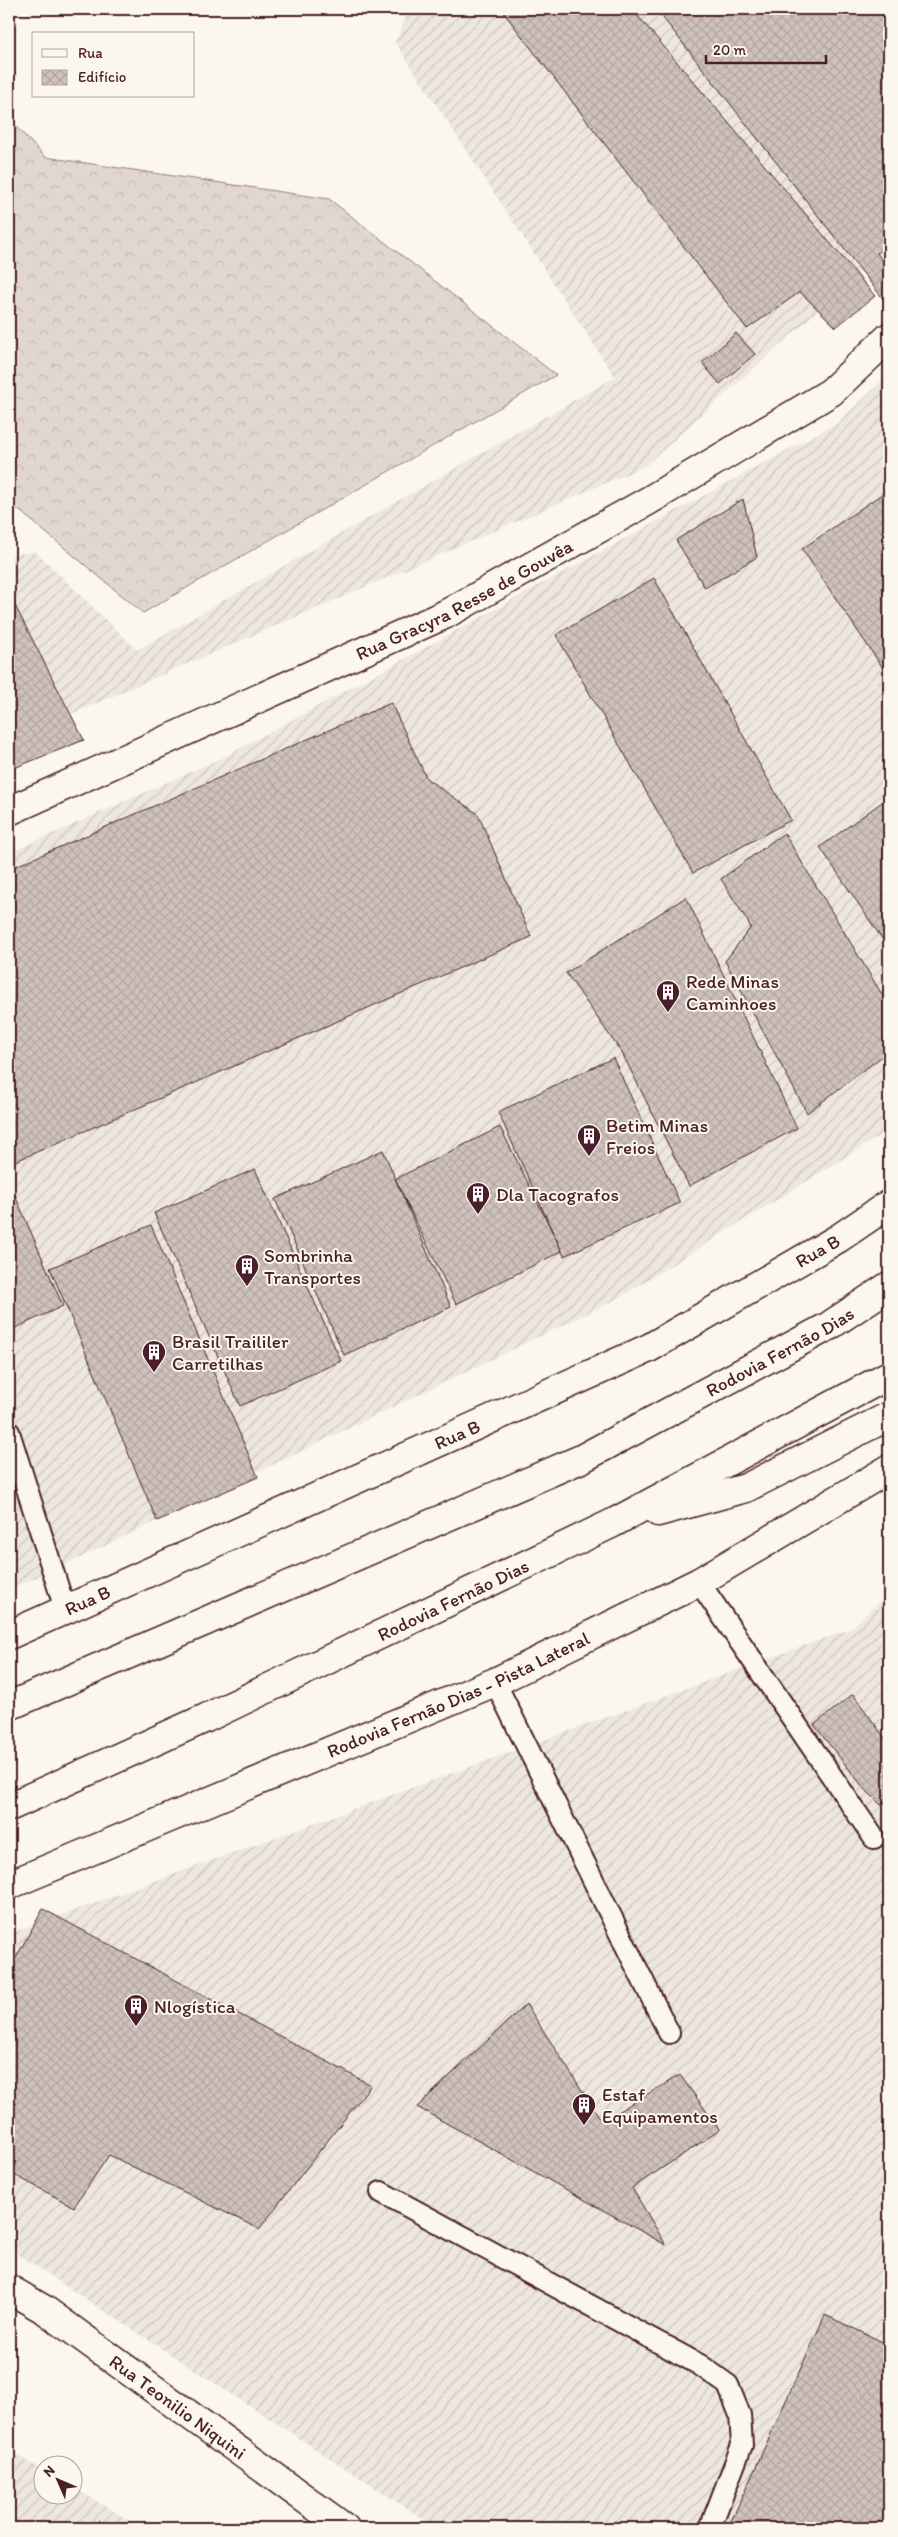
<svg xmlns="http://www.w3.org/2000/svg" width="898" height="2537" font-family="Itim,sans-serif">
<style>
.industrial{fill:url(#industrial-furrows)}
.forest{fill:url(#forest-crowns);stroke:#967b7e}
.building{fill:url(#building-cross-hatch);stroke:#4a1f2b}
.lines{fill:none;stroke-linecap:round;stroke-linejoin:round}
.lane-casing{stroke:#4a1f2b;stroke-width:24}
.street-casing{stroke:#4a1f2b;stroke-width:31}
.secondary-casing{stroke:#4a1f2b;stroke-width:31}
.highway-casing{stroke:#4a1f2b;stroke-width:31}
.lane{stroke:#fbf7ec;stroke-width:20}
.street{stroke:#fbf7ec;stroke-width:28}
.secondary{stroke:#fbf7ec;stroke-width:28}
.highway{stroke:#fbf7ec;stroke-width:28}
.labels{text-anchor:middle;dominant-baseline:central;stroke-width:4;stroke-linejoin:round;paint-order:stroke}
.street-label{font-size:19px;fill:#4a1f2b;stroke:#fbf7ec}
.poi-label{font-size:19px;fill:#4a1f2b;stroke:#fbf7ec;text-anchor:start}
</style>
<defs>
<pattern id="industrial-furrows" width="10" height="10" patternUnits="userSpaceOnUse" patternTransform="scale(1.25)"><rect width="10" height="10" fill="#eee7de"/><path d="M-1 1l2-2M0 10L10 0M9 11l2-2" fill="none" stroke="#cec6bf"/></pattern>
<pattern id="forest-crowns" width="20" height="18" patternUnits="userSpaceOnUse" patternTransform="scale(1.25)"><rect width="20" height="18" fill="#e2d7d0"/><path d="M2 6a3 3 0 1 1 6 0M12 15a3 3 0 1 1 6 0" fill="none" stroke="#c3b8b3"/></pattern>
<pattern id="building-cross-hatch" width="8" height="8" patternUnits="userSpaceOnUse" patternTransform="scale(1.25)"><rect width="8" height="8" fill="#cfc2bc"/><path d="M0 0l8 8M0 8l8-8" fill="none" stroke="#b3a6a2"/></pattern>
</defs>
<rect width="100%" height="100%" fill="#fbf7ec"/>
<filter id="ink" filterUnits="userSpaceOnUse"><feTurbulence type="fractalNoise" baseFrequency=".02" numOctaves="2"/><feDisplacementMap in="SourceGraphic" scale="10" xChannelSelector="R" yChannelSelector="G"/><feConvolveMatrix kernelMatrix="1 2 1 2 8 2 1 2 1" color-interpolation-filters="sRGB"/></filter>
<g filter="url(#ink)">
<!-- industrial -->
<path class="industrial" d="M410 9H889V247L645 466 9 741V555L36 552 137 650 615 377 395 42Z
M889 375V1130L617 1299 65 1565 9 1589V853L224 757 837 423Z
M889 1593V2528H437L9 2249V1934L850 1629Z
M9 2450 42 2470V2494H72L73 2487 142 2528H9Z"/>
<!-- forest -->
<path class="forest" d="M9 119 45 157 329 199 556 375 143 613 9 502Z"/>
<!-- building -->
<path class="building" d="M509 9H632L875 296 836 327 800 292 747 329 504 13Z
M656 9H889V246L877 253 889 269 888 305Z
M736 333 755 354 720 384 702 363Z
M889 489V677L802 549Z
M743 499 757 557 705 588 676 540Z
M654 578 791 820 693 873 556 635Z
M9 594 84 740 9 770Z
M391 703 427 779 478 814 531 937 9 1164V869Z
M889 797V949L820 847Z
M784 833 889 1006V1051L807 1113 725 961 751 927 721 879Z
M686 897 797 1128 689 1186 622 1053 566 973Z
M613 1058 680 1203 564 1256 498 1112Z
M500 1127 562 1251 456 1304 395 1179Z
M383 1150 451 1307 344 1355 275 1199Z
M255 1169 341 1361 240 1406 154 1213Z
M14 1193 63 1306 9 1331V1196Z
M151 1225 258 1477 157 1521 50 1268Z
M853 1694 889 1744V1800L881 1805 863 1787 814 1725Z
M43 1909 371 2085 259 2229 109 2155 74 2207 9 2172V1970Z
M526 2004 602 2121 680 2075 720 2130 632 2188 666 2245 417 2107Z
M825 2315 889 2345V2528H728Z"/>
<g class="lines">
<!-- lane casing -->
<g class="lane-casing">
<path id="lane" d="M9 1432 65 1609
M699 1582 874 1838
M495 1682 669 2033
M381 2192 700 2365 728 2385 740 2415 742 2445 710 2528"/>
</g>
<!-- street casing -->
<g class="street-casing">
<g id="street">
<path id="s1" d="M9 811 446 614 648 501 831 392 889 337"/>
<path id="s2" d="M9 2289 45 2310 345 2528"/>
</g>
</g>
<!-- secondary casing -->
<g class="secondary-casing">
<g id="secondary">
<path id="s3" d="M9 1635 649 1348 839 1238 889 1204"/>
<path id="s4" d="M9 1885 495 1682 699 1582 889 1469"/>
</g>
</g>
<!-- highway casing -->
<g class="highway-casing">
<g id="highway">
<path d="M658 1512 746 1488 889 1416"/>
<path id="s5" d="M9 1706 581 1459 829 1326 889 1286"/>
<path id="s6" d="M9 1807 206 1718 613 1523 889 1375"/>
</g>
</g>
<!-- lane -->
<use href="#lane" class="lane"/>
<!-- street -->
<use href="#street" class="street"/>
<!-- secondary -->
<use href="#secondary" class="secondary"/>
<!-- highway -->
<use href="#highway" class="highway"/>
</g>
</g>
<!-- icons -->
<defs>
<g id="building-pin" transform="scale(1.25)"><path d="M0 17L-7.5 6A9.5 9.5 0 1 1 7.5 6Z" fill="#4a1f2b" stroke="#fbf7ec"/><path d="M-4-6H4V6H1V3H-1V6H-4ZM-2.5-4.3h1.7v1.8h-1.7ZM.8-4.3h1.7v1.8H.8ZM-2.5-1h1.7V.8h-1.7ZM.8-1h1.7V.8H.8Z" fill="#fff"/></g>
</defs>
<g fill-rule="evenodd">
<use href="#building-pin" x="668" y="992"/>
<use href="#building-pin" x="589" y="1136"/>
<use href="#building-pin" x="478" y="1194"/>
<use href="#building-pin" x="247" y="1266"/>
<use href="#building-pin" x="154" y="1352"/>
<use href="#building-pin" x="136" y="2006"/>
<use href="#building-pin" x="584" y="2105"/>
</g>
<g class="labels">
<!-- street labels -->
<g class="street-label">
<text stroke="none"><textPath href="#s1" startOffset="502">Rua Gracyra Resse de Gouvêa</textPath></text>
<text stroke="none"><textPath href="#s3" startOffset="896">Rua B</textPath></text>
<text stroke="none"><textPath href="#s5" startOffset="849">Rodovia Fernão Dias</textPath></text>
<text stroke="none"><textPath href="#s3" startOffset="491">Rua B</textPath></text>
<text stroke="none"><textPath href="#s3" startOffset="86">Rua B</textPath></text>
<text stroke="none"><textPath href="#s6" startOffset="490">Rodovia Fernão Dias</textPath></text>
<text stroke="none"><textPath href="#s4" startOffset="488">Rodovia Fernão Dias - Pista Lateral</textPath></text>
<text stroke="none"><textPath href="#s2" startOffset="206">Rua Teonilio Niquini</textPath></text>
</g>
<!-- poi labels -->
<g class="poi-label">
<text x="686" y="981">Rede Minas<tspan x="686" dy="22">Caminhoes</tspan></text>
<text x="606" y="1125">Betim Minas<tspan x="606" dy="22">Freios</tspan></text>
<text x="496" y="1194">Dla Tacografos</text>
<text x="264" y="1255">Sombrinha<tspan x="264" dy="22">Transportes</tspan></text>
<text x="172" y="1341">Brasil Traililer<tspan x="172" dy="22">Carretilhas</tspan></text>
<text x="154" y="2006">Nlogística</text>
<text x="602" y="2094">Estaf<tspan x="602" dy="22">Equipamentos</tspan></text>
</g>
</g>
<!-- margin -->
<rect width="898" height="2537" fill="none" stroke="#fbf7ec" stroke-width="30"/>
<rect x="15" y="15" width="868" height="2507" fill="none" stroke="#4a1f2b" stroke-width="2" filter="url(#ink)"/>
<!-- legend -->
<rect x="32" y="32" width="162" height="65" fill="#fbf7ec" stroke="#b4a19f"/>
<rect x="42" y="49" width="25" height="8" fill="#fbf7ec" stroke="#b4a19f"/>
<text x="78" y="58" font-size="15" fill="#4a1f2b">Rua</text>
<rect x="42" y="70" width="25" height="15" fill="url(#building-cross-hatch)" stroke="#b4a19f"/>
<text x="78" y="82" font-size="15" fill="#4a1f2b">Edifício</text>
<!-- north arrow -->
<g transform="translate(58 2480) rotate(315)"><circle r="24" fill="#fbf7ec" stroke="#b4a19f"/>
<path d="M0-4L9 19L0 12L-9 19Z" fill="#4a1f2b"/>
<text y="-8" font-size="14" font-weight="bold" text-anchor="middle" fill="#4a1f2b">N</text>
</g>
<!-- scale -->
<path d="M706 55v8h120v-8" fill="none" stroke="#4a1f2b" stroke-width="2.5"/>
<text x="713" y="55" font-size="15" fill="#4a1f2b" stroke="#fbf7ec" stroke-width="4" paint-order="stroke">20 m</text>
</svg>
